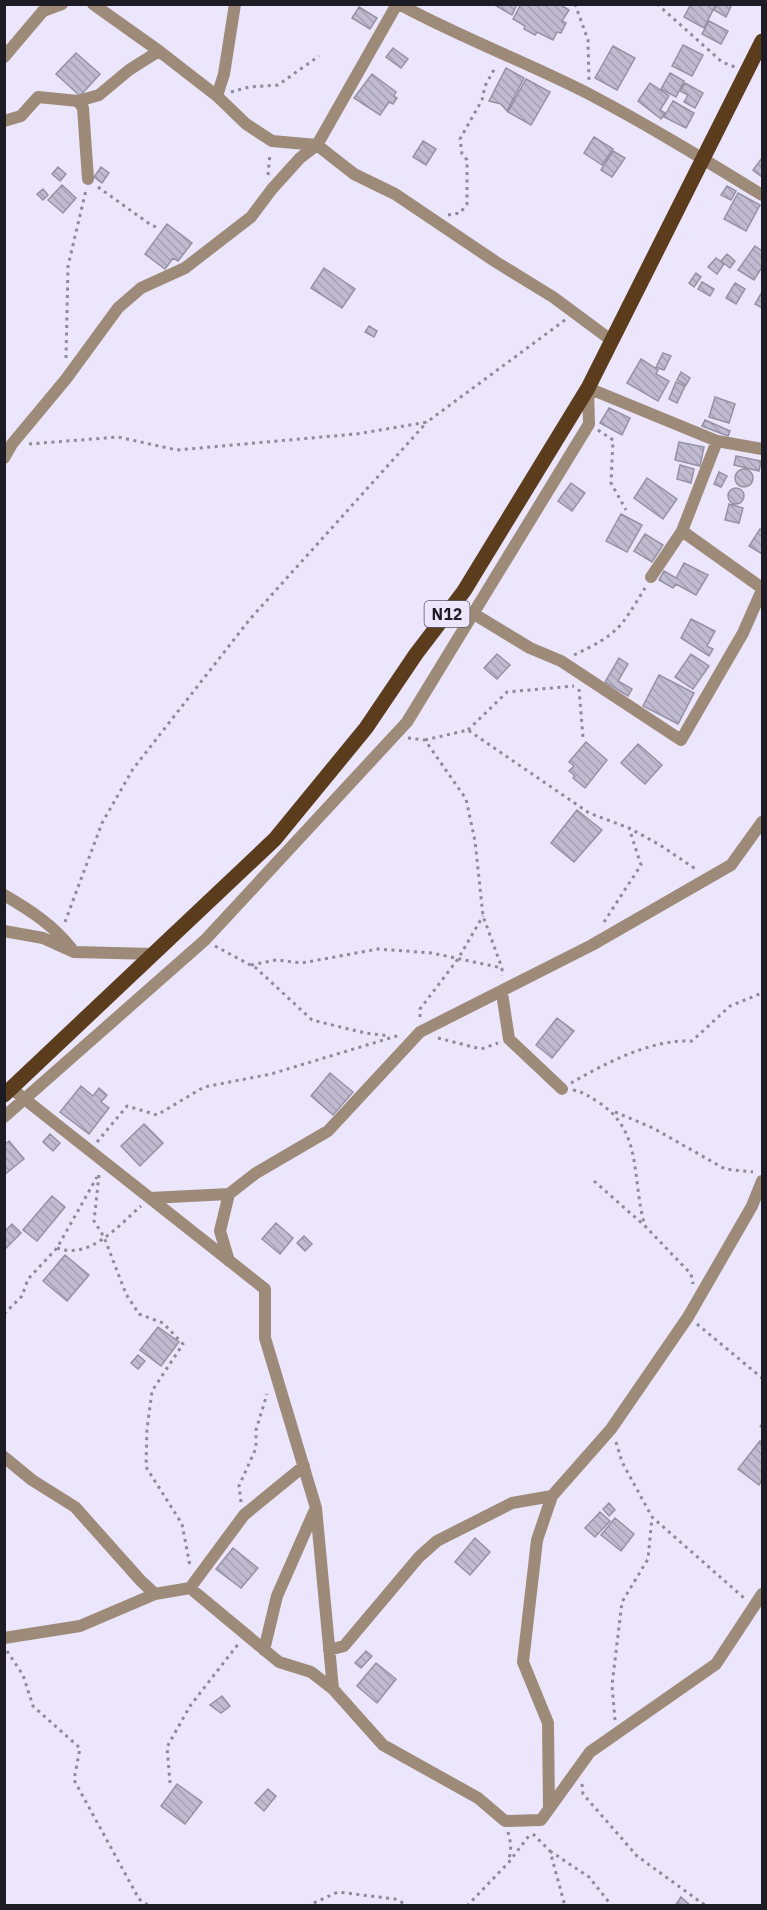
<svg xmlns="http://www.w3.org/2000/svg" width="767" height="1910" font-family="'IBM Plex Sans',sans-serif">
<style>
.building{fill:url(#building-back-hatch);stroke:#9691a5;stroke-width:1.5}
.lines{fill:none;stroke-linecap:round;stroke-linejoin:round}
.path{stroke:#8d8a99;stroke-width:3;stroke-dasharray:3 4.5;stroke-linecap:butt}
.street{stroke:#9d8a79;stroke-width:12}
.primary{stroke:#5b3c1d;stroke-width:15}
.labels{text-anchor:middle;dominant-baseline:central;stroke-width:5;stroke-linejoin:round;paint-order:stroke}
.shield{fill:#ebe6fc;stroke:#5b5864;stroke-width:1.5}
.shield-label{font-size:16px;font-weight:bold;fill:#1d1b23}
</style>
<defs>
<pattern id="building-back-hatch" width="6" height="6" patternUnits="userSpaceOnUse" patternTransform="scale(1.5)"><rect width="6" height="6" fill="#c0bbd1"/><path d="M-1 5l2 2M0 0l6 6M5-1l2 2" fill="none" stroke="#a5a0b3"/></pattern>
</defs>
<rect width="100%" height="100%" fill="#ebe6fc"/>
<!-- building -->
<path class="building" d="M493 4H517L512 15Z
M521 4H559L569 10 562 21 566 23 561 33 557 32 553 40 537 32 535 35 524 29 525 26 513 19Z
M691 4H716L704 28 684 17Z
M717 4H732L726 17 714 10Z
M359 7 377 18 370 29 352 18Z
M709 21 728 31 721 44 702 34Z
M683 45 703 55 692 76 672 66Z
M613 46 635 58 617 90 595 78Z
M393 48 408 59 401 68 386 57Z
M76 53 100 74 80 96 56 74Z
M506 68 524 78 507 111 501 104 489 101Z
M670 73 684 81 676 97 661 89Z
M372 74 396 92 394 96 397 98 393 104 389 102 380 115 354 98Z
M526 79 550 92 531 125 508 112Z
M650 83 669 96 660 110 665 113 661 119 638 101Z
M685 83 703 93 695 108 684 102 688 95 680 91Z
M673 101 694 113 686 128 664 117Z
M594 137 613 149 602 165 584 153Z
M423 141 436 149 426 165 413 157Z
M613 151 625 158 612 177 601 170Z
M762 158V177L753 170Z
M58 167 66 174 60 181 52 174Z
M101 167 109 173 102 183 94 177Z
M62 185 76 198 63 213 48 200Z
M727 186 736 191 731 200 721 195Z
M43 189 48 195 43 200 37 194Z
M738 193 760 205 746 231 724 219Z
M167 224 192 243 178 261 173 258 165 269 145 254Z
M755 246 762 251V267L754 280 738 270Z
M727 254 735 261 730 268 721 261Z
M716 258 724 264 717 274 708 267Z
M324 268 355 289 342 308 311 288Z
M696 273 701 277 694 287 689 283Z
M702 282 714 289 710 296 698 289Z
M735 283 745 289 736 304 726 298Z
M762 292V308L755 304Z
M369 326 377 331 374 337 365 332Z
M663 353 671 356 664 370 656 367Z
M641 359 658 370 656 374 669 381 658 401 627 383Z
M681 372 690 378 686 385 677 380Z
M676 382 685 386 677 403 669 399Z
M715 397 735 404 729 423 709 417Z
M609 408 630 418 622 435 600 423Z
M705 420 730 431 728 436 702 426Z
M679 442 704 447 700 466 675 460Z
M736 456 761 461 759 471 734 465Z
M680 465 694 469 691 483 677 479Z
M735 478a9 9 0 1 1 18 0a9 9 0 1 1-18 0Z
M719 472 727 476 721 487 714 484Z
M647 478 677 499 663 519 634 498Z
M571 483 585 493 572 511 558 501Z
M728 496a8 8 0 1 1 16 0a8 8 0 1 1-16 0Z
M729 504 743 508 739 523 725 520Z
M621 514 642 525 627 552 606 541Z
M760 529 762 531V554L749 546Z
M645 534 663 545 652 562 634 551Z
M684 563 708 575 696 595 676 584 673 588 659 580 664 571 676 578Z
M691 619 715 631 707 646 713 649 709 656 681 638Z
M497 654 510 665 497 679 484 668Z
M691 654 709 666 693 689 675 677Z
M619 658 628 664 618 681 632 689 628 696 605 682Z
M659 675 694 693 678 724 643 706Z
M586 742 607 760 585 788 573 778 575 776 569 771 574 766 569 762Z
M638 744 662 765 645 784 621 763Z
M577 810 602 830 574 862 551 843Z
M557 1018 574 1031 552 1058 536 1045Z
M330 1073 353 1092 333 1115 311 1096Z
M81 1086 93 1096 99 1088 107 1095 101 1102 109 1108 89 1134 60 1112Z
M144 1124 163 1143 140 1166 121 1146Z
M50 1134 60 1143 53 1151 43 1142Z
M9 1141 24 1159 4 1175V1145Z
M52 1196 65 1207 37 1241 23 1230Z
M276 1223 293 1238 280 1254 262 1239Z
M12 1224 21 1233 4 1250V1232Z
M304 1236 312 1244 305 1251 297 1243Z
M65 1255 89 1275 67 1301 43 1281Z
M158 1327 179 1342 161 1366 140 1350Z
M138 1355 145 1361 138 1369 131 1363Z
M760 1441 762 1443V1480L759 1485 738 1469Z
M609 1503 615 1510 609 1516 603 1509Z
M600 1512 610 1521 595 1537 585 1528Z
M615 1518 634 1534 621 1551 601 1535Z
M475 1538 490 1552 470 1575 455 1562Z
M233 1548 258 1568 241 1588 216 1569Z
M366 1651 372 1656 361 1668 355 1663Z
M376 1663 396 1679 377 1703 357 1686Z
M222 1696 230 1706 221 1713 210 1705Z
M177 1784 202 1802 185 1824 161 1806Z
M268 1789 276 1796 264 1811 255 1803Z
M681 1897 691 1906H675Z"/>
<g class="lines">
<!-- path -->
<path class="path" d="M575 4 588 40 589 81
M657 4 722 62 735 67
M231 92 249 87 278 85 319 56
M268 175 270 154
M98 187 151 225 159 228
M448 215 460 213 467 204V160L462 154 460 139 482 100 485 86 496 66
M66 358 68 266 86 190
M598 430 613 440 611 483 626 510
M29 444 118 437 177 450 356 434 427 422 565 320
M574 655C618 634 620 629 645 588
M579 689 583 738
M468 730 507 692 574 686
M408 738 425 740 466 799 475 841 483 916 502 968
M425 740 468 730 589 813 629 828 660 845 697 870
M65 922 102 823 133 769 250 619 427 422
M604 922 641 865 629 828
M215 946 256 968 312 1020 365 1033 390 1036
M251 965 276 960 302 963 378 949 432 953 502 968V976
M420 1017V1009L458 959 483 916
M438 1038 481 1049 498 1043
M571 1083C606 1063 651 1039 692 1041L730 1006 762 993
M573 1090C583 1092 589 1096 598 1102 644 1131 631 1180 645 1226
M615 1112 653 1128 725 1169 753 1172
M97 1142 127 1106 157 1115 204 1087 271 1074 400 1035
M99 1175 94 1221 104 1237 126 1294 139 1314 163 1323 183 1344 152 1391 147 1429 146 1467 182 1524 190 1566
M594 1181 645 1226 691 1274 693 1284
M57 1248C90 1260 118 1226 141 1206
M4 1314 22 1296 28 1279 57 1248 97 1177
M697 1324 762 1378
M762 1425 760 1429 762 1431
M616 1442 622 1462 652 1517 744 1598
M241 1502 239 1486 256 1448V1430L267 1394
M7 1651 23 1675 33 1706 80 1748 74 1780 139 1899 149 1906
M615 1720 612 1685 622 1602 648 1559 652 1517
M170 1783 167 1747 190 1706 239 1643
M582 1784 583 1794 637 1856 706 1906
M508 1832 511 1845 509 1861
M533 1834 550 1851 565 1906
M550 1851 589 1877 612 1906
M307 1906 338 1892 395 1899 409 1906
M467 1906 509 1862 531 1833"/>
<!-- street -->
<path class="street" d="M93 4 159 51 217 96 246 124 272 141 317 145 354 174 395 194 496 262 553 297 611 340
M399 4C461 38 527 62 589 94 648 125 705 160 762 195
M4 57 43 11 62 4
M217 96 224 74 235 4
M78 101 83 108 88 179
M4 121 21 116 38 97 78 101 99 95 129 70 159 51
M4 458 12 444 66 379 118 308 141 288 185 268 251 217 272 189 300 158 317 145 397 4
M682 531 717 441
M651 577 682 531 762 588
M474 614 530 648 561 661 681 740 743 633 762 590
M4 895C30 910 53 925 71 948
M4 931 43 938 74 952 155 954
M502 993 509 1039 562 1089
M17 1093 265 1289V1338L316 1508 333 1689
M4 1117 205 940 407 722 589 424 588 388 717 441 762 449
M150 1198 229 1194 256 1173 328 1131 420 1032 592 945 731 865 762 822
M229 1261 220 1231 229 1194
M4 1457 32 1480 75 1507 141 1581 155 1594 190 1588 279 1662 311 1672 333 1689 383 1745 478 1798 505 1821 541 1820 590 1752 716 1664 762 1594
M190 1588 244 1515 304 1466
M4 1638 80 1626 155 1594
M264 1650 277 1596 314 1512
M329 1650 344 1646 419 1557 437 1541 512 1503 552 1496 611 1429 688 1317 752 1206 762 1181
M549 1808 548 1723 523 1662 537 1540 552 1496"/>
<!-- primary -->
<path class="primary" d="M4 1095 275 839 366 728 416 654 464 591 588 388 762 41"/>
</g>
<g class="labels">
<!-- shield labels -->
<rect class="shield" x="424.5" y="601" width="45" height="26" rx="4.5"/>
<g class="shield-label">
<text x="447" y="614">N12</text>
</g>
</g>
<!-- border -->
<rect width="767" height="1910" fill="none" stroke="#1d1b23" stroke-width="12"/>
</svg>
